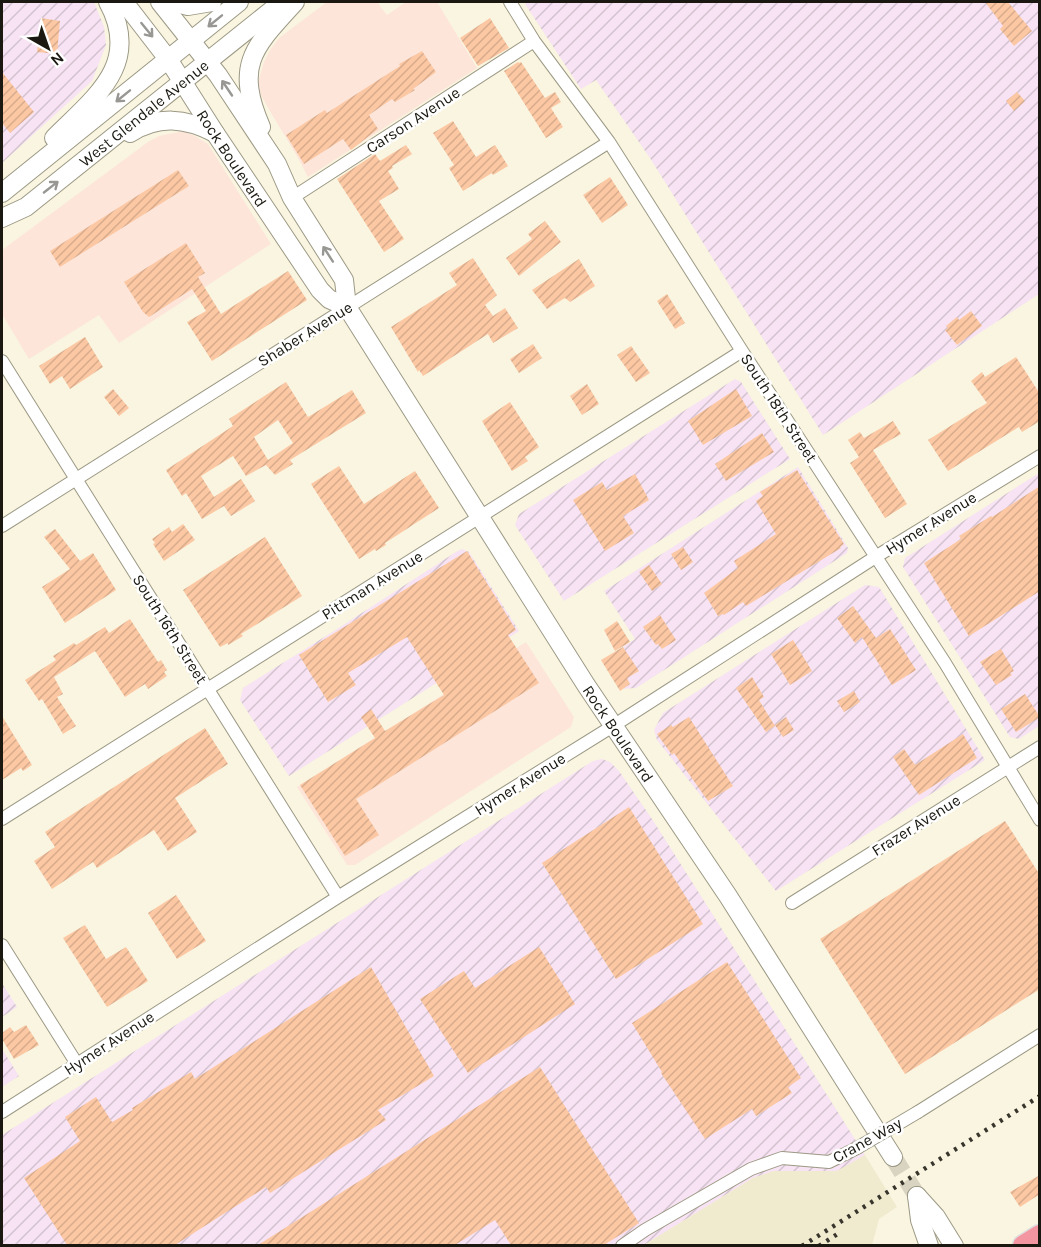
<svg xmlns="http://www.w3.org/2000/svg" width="1041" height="1247" font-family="Karla,sans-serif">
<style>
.commercial{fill:#fde5da}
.industrial{fill:url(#industrial-furrows)}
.built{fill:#f0eace}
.building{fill:url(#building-hatch);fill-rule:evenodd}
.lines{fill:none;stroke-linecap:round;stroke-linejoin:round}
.secondary-tunnel{stroke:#d8d4c1;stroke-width:18;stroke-dasharray:18 9;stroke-linecap:butt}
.minor-casing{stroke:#9c9985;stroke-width:14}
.secondary-casing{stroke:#9c9985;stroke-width:20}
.motorway-casing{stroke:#dfdfde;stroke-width:25}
.minor{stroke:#fff;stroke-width:12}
.secondary{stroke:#fff;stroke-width:18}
.motorway{stroke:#f495a2;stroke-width:22}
.rail{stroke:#38352d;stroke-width:4.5;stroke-dasharray:3 6;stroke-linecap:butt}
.minor-bridge-casing{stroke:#9c9985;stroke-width:14;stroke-linecap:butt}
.minor-bridge{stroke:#fff;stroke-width:12}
.oneway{stroke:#989794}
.labels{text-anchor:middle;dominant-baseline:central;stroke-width:5;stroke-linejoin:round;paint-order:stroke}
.street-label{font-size:16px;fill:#1a1811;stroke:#fff}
</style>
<defs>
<pattern id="industrial-furrows" width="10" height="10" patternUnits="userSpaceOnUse" patternTransform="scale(1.5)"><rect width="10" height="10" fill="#f7e3f3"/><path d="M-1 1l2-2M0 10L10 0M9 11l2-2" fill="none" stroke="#d3c2cf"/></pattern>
<pattern id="building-hatch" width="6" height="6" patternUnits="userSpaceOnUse" patternTransform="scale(1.5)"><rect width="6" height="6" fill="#fcc8a4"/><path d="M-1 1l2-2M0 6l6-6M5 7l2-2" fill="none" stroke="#d7ab8c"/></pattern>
</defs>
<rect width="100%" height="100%" fill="#f9f5e0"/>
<!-- commercial -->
<path class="commercial" d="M327 2H377L387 15 406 2H437L477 68 308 177 297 156 271 113 261 95 258 82 264 62 270 50 279 38Z
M184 131 195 136 208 144 271 244 119 343 99 315 29 359 2 314V250L148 142 159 136Z
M526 642 574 717 571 727 355 865H347L297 787Z"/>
<!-- industrial -->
<path class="industrial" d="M2 2H94L104 27 106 45 92 81 2 163Z
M528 2H1039V294L823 435 650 158 596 80 581 89 525 4Z
M735 379 741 382 790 459 564 601 515 525 519 514Z
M798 467 848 548 847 553 636 688 621 689 602 661 635 639 604 591Z
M1039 473V726L1019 739 1010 737 903 567 905 558Z
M462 549 469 552 519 631 289 776 240 700 243 688 334 631 456 552Z
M865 585 879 587 985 760 776 891 657 740 654 730 663 713Z
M602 759 610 762 619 771 654 822 865 1155 838 1171H774L753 1178 644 1245 2 1246V1135L593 761Z
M2 983 17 1007 2 1017Z
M2 1049 19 1076 2 1087Z"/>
<!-- built -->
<path class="built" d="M865 1155 897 1207 879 1219 872 1245H644L753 1178 774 1171H837Z"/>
<!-- building -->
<path class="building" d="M985 2H1008L1032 31 1014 46 1000 29 1003 26Z
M41 18 60 21 57 54 37 52Z
M490 18 509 48 478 66 460 38Z
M422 51 436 72 413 89 415 90 395 102 392 99 369 115 378 129 351 150 343 139 304 164 286 135 325 110 327 113 400 66 399 64Z
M518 62 519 63 521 62 545 98 555 92 561 102 551 108 563 127 546 138 504 71Z
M2 72 34 112 10 133 2 123Z
M1017 92 1025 101 1014 111 1006 101Z
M453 121 476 157 495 145 508 166 493 175 492 173 463 191 449 168 454 165 433 133Z
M406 145 412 154 392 166 393 168 388 171 399 189 379 201 404 239 384 252 337 179 375 154 380 161Z
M178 170 189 186 60 267 50 251Z
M610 177 628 205 602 223 583 195Z
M545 221 561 242 519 276 506 258 532 239 528 234Z
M186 243 205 273 198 277 221 314 288 271 307 300 212 361 187 322 206 311 192 289 149 317 143 312 124 282Z
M473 258 497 295 485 305 493 316 505 308 518 328 493 343 488 334 423 376 419 370 418 372 391 327 457 285 449 273Z
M579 259 595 286 570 302 565 298 547 309 532 290Z
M667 294 685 323 675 329 657 301Z
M971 311 982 326 957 345 945 330 948 328 946 326 957 317 959 320Z
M85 337 103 367 70 389 62 376 50 384 39 366Z
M533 344 542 358 519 373 510 359Z
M631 346 650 373 636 382 617 355Z
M1016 357 1040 394V421L1022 432 1019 427 948 471 928 440 987 403 971 381 982 372 985 377Z
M286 382 308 417 352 390 366 413 290 460 293 464 275 475 266 465 246 476 233 456 201 476 214 497 241 479 255 501 231 516 224 506 202 519 186 493 182 496 166 470 233 426 229 419ZM278 420 293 443 268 460 254 437Z
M587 384 599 404 582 415 570 396Z
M113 389 129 408 119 416 104 397Z
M736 389 752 416 703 445 688 421Z
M510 402 539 447 525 457 528 461 512 471 482 421Z
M893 421 901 434 873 450 907 504 885 518 850 463 859 457 848 440 860 432 864 438Z
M762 433 774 452 726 481 715 464Z
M339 466 364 504 415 471 439 508 385 543 386 545 376 551 375 549 359 559 311 484Z
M797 470 844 544 840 547 841 548 746 606 743 602 724 615 723 614 718 616 704 593 738 568 734 561 776 534 756 501 763 496 760 492Z
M635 474 649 500 623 516 634 533 605 551 573 500 602 482 607 490Z
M1040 486V591L969 636 924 563 961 539 959 536 991 516 992 517Z
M183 524 195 540 164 561 153 544 155 543 152 539 169 527 172 532Z
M55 529 80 561 93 553 116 590 65 623 42 587 70 569 44 537Z
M265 537 302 596 241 634 243 636 228 645V643L220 647 183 590Z
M683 547 693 562 681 570 671 554Z
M467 551 516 630 508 635 539 683 356 799 379 835 345 856 300 785 375 738 361 717 371 709 385 731 444 695 407 637 348 673 356 685 328 702 299 655Z
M649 565 662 584 652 591 639 572Z
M853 606 876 638 890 629 916 670 892 685 862 637 855 643 837 618Z
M660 615 676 640 662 649 658 644 656 645 643 627Z
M130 619 158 662 161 660 167 670 164 672 167 676 148 689 145 684 125 697 95 651 54 677 63 694 57 697 76 726 63 734 42 699 39 701 25 680 56 660 53 656 74 643 76 645 105 627 109 633Z
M617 621 630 642 615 651 604 630Z
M793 640 812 671 790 685 771 654Z
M623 647 639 671 627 678 630 684 620 691 601 660Z
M1001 649 1014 671 1010 673 1012 675 996 685 980 662Z
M752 677 764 697 759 700 775 726 766 732 736 688Z
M854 691 860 702 844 712 837 701Z
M1025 694 1040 717 1016 732 1001 709Z
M2 716 32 765 23 771 21 768 2 780Z
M689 717 733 786 708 801 674 753 672 755 657 734 671 725 673 727Z
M786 717 794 730 783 737 775 725Z
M205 728 228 764 175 798 197 832 168 851 154 830 97 868 93 862 52 889 34 861 55 847 45 832Z
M963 734 977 758 919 795 893 757 904 749 915 765Z
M629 807 703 924 616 979 542 863Z
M1005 821 1040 875V989L905 1074 820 939Z
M176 895 206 941 177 959 148 913Z
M85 925 106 959 126 947 148 981 107 1007 63 938Z
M539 947 575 1004 468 1073 420 999 464 971 475 988Z
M727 962 801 1078 788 1087 792 1093 756 1116 752 1109 705 1139 661 1073 662 1072 632 1023Z
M371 967 434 1076 378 1110 386 1120 270 1193 266 1187 175 1245H67L24 1178 80 1141 65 1117 96 1097 112 1122 133 1110 132 1108 191 1072 195 1079Z
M26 1025 39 1045 14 1059 2 1039V1033L10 1027 14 1032Z
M540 1067 639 1223 604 1245H511L495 1220 455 1245H258Z
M1040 1175V1194L1020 1207 1010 1192Z"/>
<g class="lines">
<!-- secondary-tunnel -->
<path class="secondary-tunnel" d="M893 1157 917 1196"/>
<!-- minor casing -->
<g class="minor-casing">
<path id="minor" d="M510 2 534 41 609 142 742 351 945 663 1040 820
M292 198 534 41
M2 361 338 897
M2 526 609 142
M2 819 742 351
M792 903 1040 747
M2 945 77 1064
M2 1112 338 897 613 726 877 556 1040 456
M918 1112 1040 1035
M622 1246 645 1230 751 1169 782 1158 829 1162 857 1148"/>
</g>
<!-- secondary casing -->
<g class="secondary-casing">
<g id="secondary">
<path id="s1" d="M124 2 168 59 215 133 320 290 329 299 347 307"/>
<path id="s2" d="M160 2 218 75 277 164 292 198 344 280 347 307 586 685 728 896 893 1157"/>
<path d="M173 2 188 6 212 2"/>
<path d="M261 127C234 64 254 47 295 2"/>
<path d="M130 133C159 115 185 118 215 133"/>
<path d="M54 138C95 97 142 64 108 2"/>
<path d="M2 193 239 2"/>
<path id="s3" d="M2 218 26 207 282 2"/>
<path d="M917 1196 936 1217 954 1246"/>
<path d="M917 1196 920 1220 929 1246"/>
</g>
</g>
<!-- motorway casing -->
<g class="motorway-casing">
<path id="motorway" d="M1024 1246 1040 1236"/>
</g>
<!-- minor -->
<use href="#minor" class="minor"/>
<!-- secondary -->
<use href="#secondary" class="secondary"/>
<!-- motorway -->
<use href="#motorway" class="motorway"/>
<!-- rail -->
<path class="rail" d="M802 1246 1040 1096
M819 1246 839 1233"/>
<!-- minor-bridge casing -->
<g class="minor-bridge-casing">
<path id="minor-bridge" d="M857 1148 918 1112"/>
</g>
<!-- minor-bridge -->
<use href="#minor-bridge" class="minor-bridge"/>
</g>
<!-- one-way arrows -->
<defs><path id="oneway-shaft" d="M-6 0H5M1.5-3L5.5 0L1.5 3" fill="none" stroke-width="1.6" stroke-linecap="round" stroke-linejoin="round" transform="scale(1.5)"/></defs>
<g class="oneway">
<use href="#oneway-shaft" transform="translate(215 21) rotate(141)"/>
<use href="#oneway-shaft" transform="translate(147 30) rotate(51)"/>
<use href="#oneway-shaft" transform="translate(227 88) rotate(-124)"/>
<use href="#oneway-shaft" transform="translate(123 96) rotate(141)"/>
<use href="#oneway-shaft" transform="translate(51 187) rotate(-38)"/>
<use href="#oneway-shaft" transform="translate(328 254) rotate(-123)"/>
</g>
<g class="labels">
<!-- street labels -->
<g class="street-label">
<text stroke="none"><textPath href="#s3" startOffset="177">West Glendale Avenue</textPath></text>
<text transform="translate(413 120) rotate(-33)">Carson Avenue</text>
<text stroke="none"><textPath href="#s1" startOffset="190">Rock Boulevard</textPath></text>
<text transform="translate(305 334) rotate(-32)">Shaber Avenue</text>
<text transform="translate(779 408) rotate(57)">South 18th Street</text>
<text transform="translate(931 523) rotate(-32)">Hymer Avenue</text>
<text transform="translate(372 585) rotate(-32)">Pittman Avenue</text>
<text transform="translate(170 629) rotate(58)">South 16th Street</text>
<text stroke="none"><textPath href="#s2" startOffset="867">Rock Boulevard</textPath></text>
<text transform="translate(520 784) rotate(-32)">Hymer Avenue</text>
<text transform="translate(916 825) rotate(-32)">Frazer Avenue</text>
<text transform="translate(109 1043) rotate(-33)">Hymer Avenue</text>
<text transform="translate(867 1140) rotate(-29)">Crane Way</text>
</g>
</g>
<!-- border -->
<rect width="1041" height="1247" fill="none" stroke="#1a1811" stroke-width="6"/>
<!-- north arrow -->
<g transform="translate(48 48) rotate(140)" stroke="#ffffff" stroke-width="4.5" paint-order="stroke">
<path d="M0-4.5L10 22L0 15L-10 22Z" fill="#1a1811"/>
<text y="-9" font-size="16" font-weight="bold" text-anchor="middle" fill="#1a1811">N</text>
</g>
</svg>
